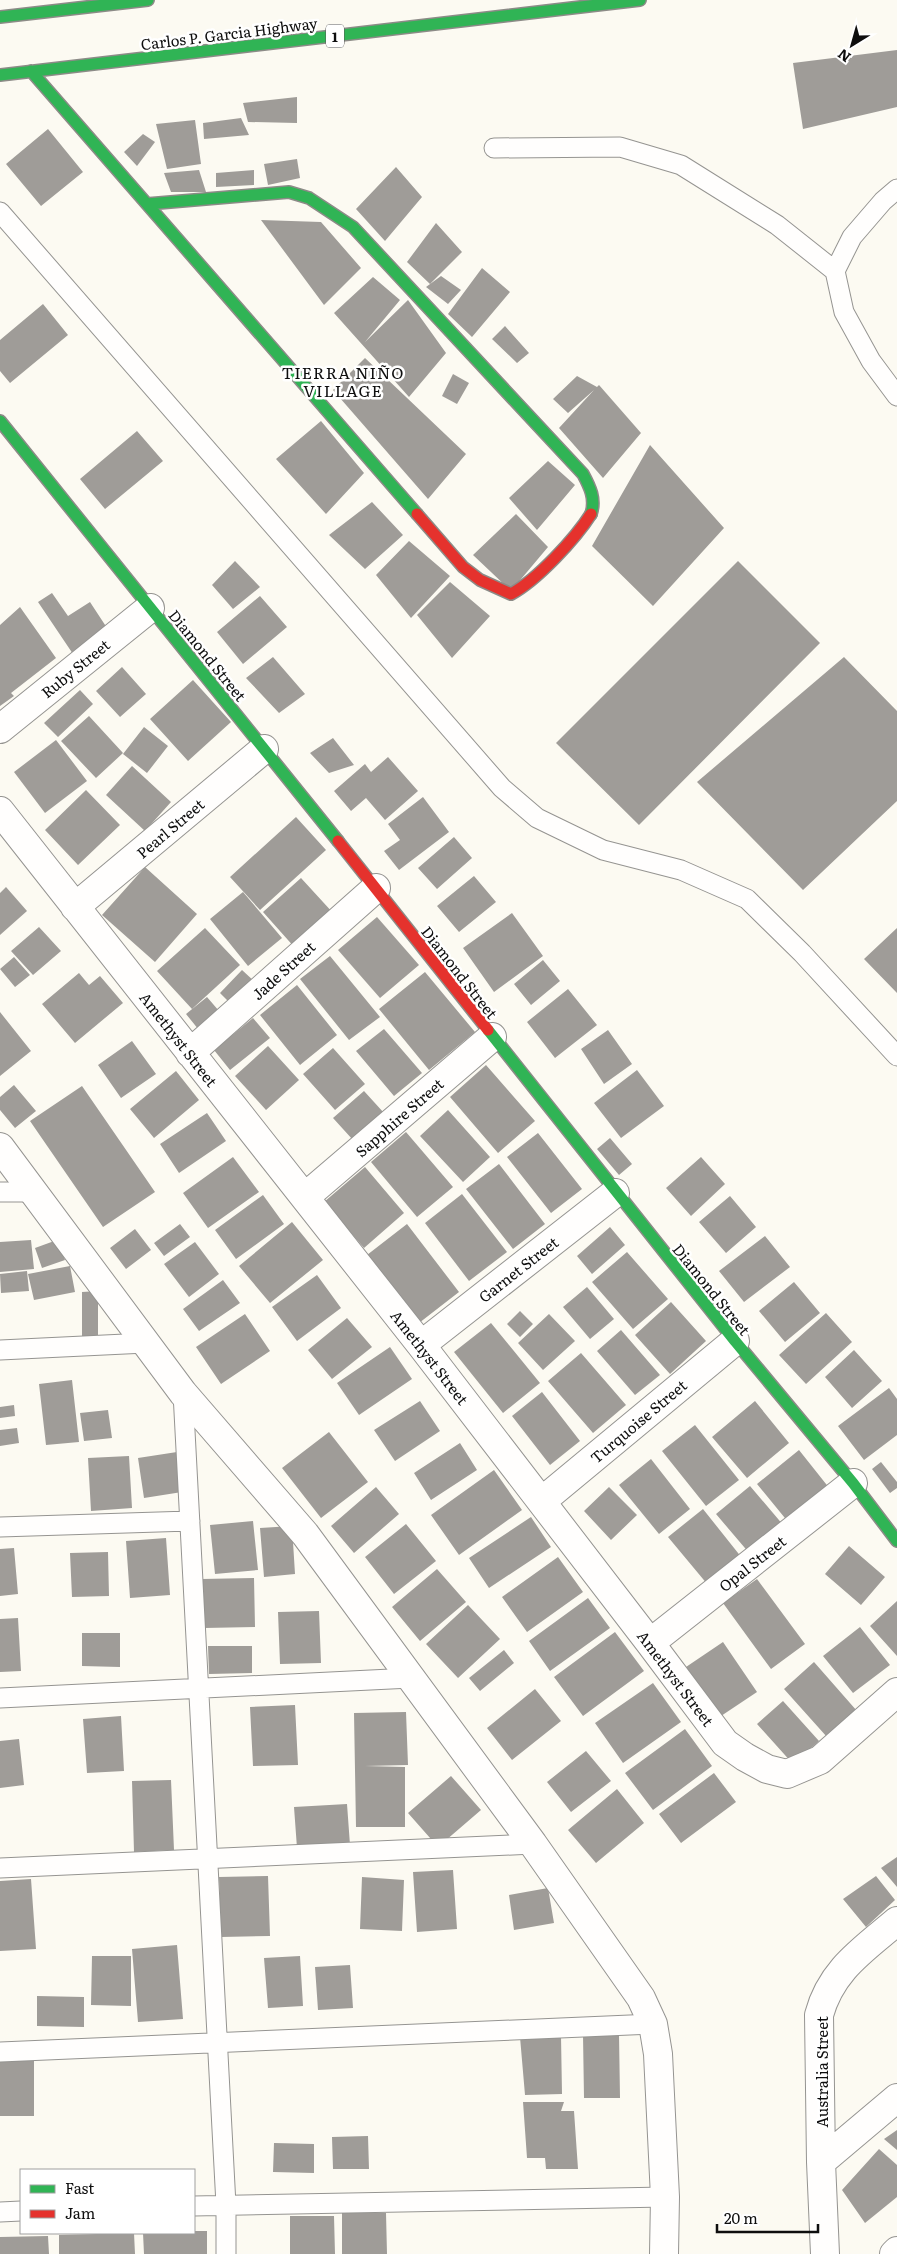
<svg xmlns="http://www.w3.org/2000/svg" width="897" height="2254" font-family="Literata,serif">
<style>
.building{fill:#9f9c98}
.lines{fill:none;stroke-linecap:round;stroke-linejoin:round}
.lane-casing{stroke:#959491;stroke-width:21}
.street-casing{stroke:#959491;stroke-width:30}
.fast-casing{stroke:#8c8b87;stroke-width:14}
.jam-casing{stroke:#8c8b87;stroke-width:14}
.lane{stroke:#fffefd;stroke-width:19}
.street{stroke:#fffefd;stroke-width:28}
.fast{stroke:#30b455;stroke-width:11}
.jam{stroke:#e5322d;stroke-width:11}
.labels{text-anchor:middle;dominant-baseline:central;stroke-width:5;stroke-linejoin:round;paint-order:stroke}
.shield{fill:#fff;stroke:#565656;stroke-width:1}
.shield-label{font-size:14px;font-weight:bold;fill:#0e0e0e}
.street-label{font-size:15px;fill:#0e0e0e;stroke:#fff}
.neighbourhood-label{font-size:16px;letter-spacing:1px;fill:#0e0e0e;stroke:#fff}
</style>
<rect width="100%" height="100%" fill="#fcfaf2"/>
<!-- building -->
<path class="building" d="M897 50V107L803 129 793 63Z
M297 97V123L248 122 243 103Z
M241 118 249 135 204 139 203 123Z
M195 120 201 164 167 169 156 124Z
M48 129 83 172 41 206 6 164Z
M143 134 155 142 137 166 124 152Z
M297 159 300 178 268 185 264 164Z
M396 167 422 197 385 241 356 209Z
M199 170 206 192H171L164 173Z
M254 170V185L216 187V173Z
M261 220 321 222 361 268 324 305Z
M436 223 462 252 430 284 407 262Z
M482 268 510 292 472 337 448 314Z
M441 276 461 290 448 304 426 287Z
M373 277 400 300 365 342 408 300 446 353 409 397 334 313Z
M43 304 68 335 10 383 0 371V340Z
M505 326 529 353 517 363 492 339Z
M365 358 466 454 428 499 333 390Z
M453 374 469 383 457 404 442 396Z
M577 376 597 387 599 385 641 433 603 478 559 428 594 390 568 413 553 399Z
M321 421 364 473 326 514 276 459Z
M137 431 163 461 105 509 80 479Z
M650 445 724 528 653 606 592 546Z
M548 461 575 485 537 530 509 498Z
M372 502 403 535 365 569 329 535Z
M516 514 548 547 511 591 473 555Z
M409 541 450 576 411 618 376 575Z
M235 561 260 587 233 609 212 585Z
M738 561 820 643 639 825 556 743Z
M450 582 490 616 452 658 417 615Z
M52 593 68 616 90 602 109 631 73 654 38 602Z
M260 596 287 627 243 664 217 632Z
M20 607 56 658 11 693 14 696 0 706V625Z
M273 657 305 694 279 713 246 678Z
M844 657 897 711V801L803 890 697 782Z
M122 667 146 694 120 717 96 691Z
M193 680 231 722 188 761 150 719Z
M80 690 93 704 58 737 44 723Z
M89 716 123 753 96 778 61 741Z
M144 727 168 746 147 773 123 754Z
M333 738 354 765 329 773 310 753Z
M56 740 87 781 45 813 14 772Z
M388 757 418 791 385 820 366 798 351 811 334 791 365 764 371 772Z
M132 766 171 802 145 831 106 795Z
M86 790 120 825 78 865 45 830Z
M423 797 449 832 399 870 384 851 400 840 388 824Z
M296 817 326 850 260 910 230 877Z
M454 837 472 858 437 889 418 868Z
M145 867 197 914 155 962 102 915Z
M474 876 496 902 459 932 437 906Z
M301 878 334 914 296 949 263 912Z
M6 887 27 911 0 935V893Z
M243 892 282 938 248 966 210 919Z
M512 913 543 956 494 992 463 948Z
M377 917 419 965 380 998 338 950Z
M39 927 61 951 33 975 11 951Z
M205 928 240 965 192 1009 157 971Z
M897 928V993L864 959Z
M330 956 380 1017 349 1040 300 979Z
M14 957 30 975 15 987 0 969Z
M543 960 560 981 531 1005 514 984Z
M242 970 255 982 233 1006 220 993Z
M425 972 475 1032 429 1070 379 1009Z
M79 973 89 985 100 976 123 1003 75 1043 42 1004Z
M297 985 337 1035 300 1065 260 1015Z
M568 989 597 1025 555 1058 527 1022Z
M207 997 225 1018 203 1035 186 1014Z
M0 1012 31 1051 0 1076Z
M253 1018 270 1038 230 1070 214 1050Z
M384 1029 422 1073 394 1096 356 1051Z
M608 1030 632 1064 604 1084 581 1049Z
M132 1041 156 1074 121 1098 98 1065Z
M268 1046 299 1080 266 1110 235 1076Z
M333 1048 365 1084 335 1110 303 1074Z
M486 1065 535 1121 498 1153 450 1097Z
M637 1070 664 1106 621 1138 594 1103Z
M176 1071 199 1100 154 1138 130 1109Z
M14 1085 36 1111 15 1128 0 1110V1097Z
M82 1086 155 1192 103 1227 30 1121Z
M364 1091 384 1113 353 1140 333 1118Z
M448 1110 490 1157 463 1182 420 1136Z
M207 1113 226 1141 179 1173 160 1144Z
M406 1132 453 1187 417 1217 371 1162Z
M538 1133 582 1189 551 1213 507 1157Z
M610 1138 632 1164 619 1175 597 1149Z
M233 1157 259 1192 208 1228 183 1193Z
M701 1157 725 1184 691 1216 666 1188Z
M499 1164 545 1224 513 1249 466 1189Z
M365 1167 404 1213 364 1248 324 1202Z
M462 1194 507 1252 469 1281 425 1223Z
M263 1195 284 1224 236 1259 215 1230Z
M730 1196 756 1227 726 1253 699 1222Z
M292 1222 323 1260 270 1303 239 1266Z
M180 1224 190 1237 164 1256 154 1243Z
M407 1224 459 1292 419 1323 367 1255Z
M610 1227 625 1245 592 1274 577 1256Z
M135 1229 151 1250 126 1269 110 1248Z
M765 1236 790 1267 744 1302 719 1271Z
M31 1240 34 1269 0 1272V1242Z
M57 1240 65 1260 42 1268 35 1248Z
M195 1242 219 1274 189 1297 164 1264Z
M627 1252 668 1299 633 1329 592 1282Z
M70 1266 75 1292 34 1300 28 1274Z
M27 1271 29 1291 1 1293 0 1274Z
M317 1275 341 1308 297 1341 272 1307Z
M223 1280 240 1303 199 1331 183 1309Z
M794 1282 820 1313 785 1342 759 1311Z
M587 1287 614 1319 590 1339 563 1307Z
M98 1291V1340H82V1292Z
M671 1302 706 1341 670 1374 635 1335Z
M520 1311 533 1324 520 1337 507 1324Z
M826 1313 852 1342 806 1384 779 1355Z
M245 1314 270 1351 221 1384 196 1347Z
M549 1314 575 1341 543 1370 518 1343Z
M347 1318 372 1347 332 1379 308 1350Z
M491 1323 540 1383 503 1413 454 1352Z
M621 1330 660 1375 635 1395 597 1351Z
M390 1347 412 1379 359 1415 337 1383Z
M854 1350 882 1381 852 1408 825 1377Z
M581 1353 626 1405 593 1433 548 1381Z
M72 1380 79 1442 46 1445 39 1384Z
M889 1388 897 1399V1435L864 1460 838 1426Z
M542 1392 580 1441 550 1465 512 1416Z
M420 1401 440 1431 395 1461 374 1430Z
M755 1401 789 1443 747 1478 712 1437Z
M14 1405 15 1416 0 1418V1407Z
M108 1410 112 1438 84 1441 80 1413Z
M695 1425 739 1480 706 1506 662 1451Z
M17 1428 19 1443 0 1446V1430Z
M329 1432 368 1482 321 1518 282 1468Z
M460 1443 477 1470 431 1500 414 1473Z
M799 1450 830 1489 789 1523 757 1484Z
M177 1452 182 1492 144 1498 138 1458Z
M129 1456 132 1508 91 1511 88 1458Z
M651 1459 690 1509 659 1534 619 1485Z
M881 1462 897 1482V1488L890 1493 872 1469Z
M494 1470 522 1510 459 1555 431 1515Z
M750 1486 784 1526 750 1554 716 1514Z
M376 1487 399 1514 354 1553 331 1526Z
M609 1487 637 1515 611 1540 584 1511Z
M703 1509 742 1558 708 1585 668 1537Z
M531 1517 551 1547 489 1588 469 1558Z
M253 1521 258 1570 215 1574 210 1525Z
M406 1524 436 1561 394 1594 365 1557Z
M292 1526 295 1574 264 1577 260 1528Z
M166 1538 170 1595 130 1598 126 1541Z
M849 1546 885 1577 861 1605 825 1574Z
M14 1548 18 1594 0 1596V1549Z
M108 1552 109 1596 72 1597 70 1553Z
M558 1557 583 1592 527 1632 502 1597Z
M437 1569 466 1602 420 1641 392 1607Z
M254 1578 255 1627 204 1628 202 1579Z
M757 1579 805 1644 771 1669 723 1603Z
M588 1598 610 1628 550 1671 529 1641Z
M897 1601V1656L870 1626Z
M468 1605 500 1639 458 1678 426 1644Z
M319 1611 321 1663 280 1664 278 1612Z
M18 1618 21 1671 0 1672V1619Z
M860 1627 890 1665 853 1693 823 1656Z
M615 1632 644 1671 583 1716 554 1677Z
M82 1633H120V1667L82 1666Z
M723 1642 757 1692 721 1716 686 1667Z
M208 1646H252V1673L209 1674Z
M504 1650 514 1663 480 1691 469 1678Z
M814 1662 857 1711 827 1737 784 1689Z
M653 1683 681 1722 623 1763 595 1723Z
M535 1689 561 1721 512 1760 487 1728Z
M783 1701 819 1741 793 1764 757 1724Z
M295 1705 298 1765 253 1766 250 1707Z
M406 1712 408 1765 365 1766 405 1767V1827H356L354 1713Z
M121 1716 124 1771 87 1773 83 1719Z
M685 1729 712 1766 653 1810 625 1773Z
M19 1739 24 1785 0 1788V1741Z
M586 1751 611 1781 571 1812 547 1782Z
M714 1773 736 1802 681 1843 659 1814Z
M451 1776 481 1810 438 1847 408 1813Z
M171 1780 174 1850 134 1852 132 1781Z
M617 1789 644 1823 596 1863 568 1830Z
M347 1804 350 1845 297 1848 294 1807Z
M897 1857V1887L881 1868Z
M453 1870 457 1929 417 1932 413 1872Z
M268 1876 270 1936 221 1937 219 1877Z
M876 1876 895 1900 866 1927 843 1899Z
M362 1877 404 1880 402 1931 360 1929Z
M31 1879 36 1949 0 1951V1881Z
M548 1888 554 1923 514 1930 509 1895Z
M177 1945 183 2019 138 2022 132 1949Z
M92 1956H131V2006L91 2005Z
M300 1956 303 2006 268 2008 264 1958Z
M350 1965 353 2008 318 2010 315 1967Z
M37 1996 84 1997V2027L37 2026Z
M619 2034 620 2098H584L583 2035Z
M561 2036 562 2094 525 2095 520 2037Z
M0 2058H34V2116H0Z
M523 2102H564L561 2111H574L578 2169H546L545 2158H527Z
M897 2130V2150L884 2139Z
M368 2136 369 2169H333L332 2137Z
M274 2143 314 2144V2173L273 2172Z
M879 2149 897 2165V2197L865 2223 842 2190Z
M342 2212 386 2213 387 2254H342Z
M290 2216H334L335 2254H290Z
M194 2231H207V2254H144L143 2233Z
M134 2233 135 2254H59V2235Z
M48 2236 49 2254H0V2237Z"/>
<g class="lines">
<!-- lane casing -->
<g class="lane-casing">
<path id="lane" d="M494 148 620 147 681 165 777 225 835 271
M897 189 883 201 852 237 835 271 844 312 871 361 897 396
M0 212 502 788 537 818 603 850 681 870 747 899 802 953 897 1056
M0 1192H34
M0 1350 146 1343
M183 1393 226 2205V2254
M0 1527 190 1521
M0 1698 411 1678
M0 1868 533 1844
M0 2052 653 2024
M194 2206 665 2197
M0 2212 21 2211"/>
</g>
<!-- street casing -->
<g class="street-casing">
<path id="street" d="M0 729 150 608
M0 811 421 1345 650 1643 725 1743 745 1757 767 1769 787 1774 820 1760 897 1692
M75 907 264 749
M190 1053 376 888
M0 1147 183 1393 305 1534 533 1844 641 1998 653 2024 658 2054 665 2197 664 2254
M305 1197 492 1037
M421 1345 615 1193
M542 1501 735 1341
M650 1643 853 1483
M821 2162 897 2098
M825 2254 821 2162 819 2015C831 1970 863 1950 897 1921
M894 2254 897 2251"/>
</g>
<!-- fast casing -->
<g class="fast-casing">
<path id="fast" d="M0 17 148 0
M31 71 417 514
M0 75 640 0
M147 204 289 192 309 198 353 227 583 474C590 487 596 499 591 514
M0 421 338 841
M488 1030 735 1341 853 1483 897 1541"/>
</g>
<!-- jam casing -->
<g class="jam-casing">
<path id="jam" d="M417 514 463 567 480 580 511 594C537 580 575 539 591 514
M338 841 488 1030"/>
</g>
<!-- lane -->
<use href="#lane" class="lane"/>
<!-- street -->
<use href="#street" class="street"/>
<!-- fast -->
<use href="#fast" class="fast"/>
<!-- jam -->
<use href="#jam" class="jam"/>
</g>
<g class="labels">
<!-- shield labels -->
<rect class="shield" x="326" y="24.5" width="18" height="23" rx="4"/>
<g class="shield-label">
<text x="335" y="36">1</text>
</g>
<!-- street labels -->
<g class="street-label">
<text transform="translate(229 33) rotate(-7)">Carlos P. Garcia Highway</text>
<text transform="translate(208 655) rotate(51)">Diamond Street</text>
<text transform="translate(75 668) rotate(-39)">Ruby Street</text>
<text transform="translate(170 828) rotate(-40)">Pearl Street</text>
<text transform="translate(283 970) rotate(-42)">Jade Street</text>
<text transform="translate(460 972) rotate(52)">Diamond Street</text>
<text transform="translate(179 1039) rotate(52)">Amethyst Street</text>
<text transform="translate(399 1117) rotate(-41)">Sapphire Street</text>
<text transform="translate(518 1269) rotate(-38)">Garnet Street</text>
<text transform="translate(712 1289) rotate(51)">Diamond Street</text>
<text transform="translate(430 1357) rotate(52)">Amethyst Street</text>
<text transform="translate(638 1421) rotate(-40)">Turquoise Street</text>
<text transform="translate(752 1563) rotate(-38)">Opal Street</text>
<text transform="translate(676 1678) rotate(53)">Amethyst Street</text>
<text transform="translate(821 2072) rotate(-90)">Australia Street</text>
</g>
<!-- neighbourhood labels -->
<g class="neighbourhood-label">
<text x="343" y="372">TIERRA NIÑO<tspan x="343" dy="18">VILLAGE</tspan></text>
</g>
</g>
<!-- legend -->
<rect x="20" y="2169" width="175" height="65" fill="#ffffff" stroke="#9f9f9f"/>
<rect x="30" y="2185" width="25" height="8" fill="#30b455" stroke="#9f9f9f"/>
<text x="65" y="2194" font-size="15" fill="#0e0e0e">Fast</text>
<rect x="30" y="2210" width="25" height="8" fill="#e5322d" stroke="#9f9f9f"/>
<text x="65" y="2219" font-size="15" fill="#0e0e0e">Jam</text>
<!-- north arrow -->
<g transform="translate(852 45) rotate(217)" stroke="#ffffff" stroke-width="4" paint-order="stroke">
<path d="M0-4L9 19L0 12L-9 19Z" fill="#0e0e0e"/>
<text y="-8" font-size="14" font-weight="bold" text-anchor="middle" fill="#0e0e0e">N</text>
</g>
<!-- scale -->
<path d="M717 2224v8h101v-8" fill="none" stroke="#0e0e0e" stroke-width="2.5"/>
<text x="724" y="2224" font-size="15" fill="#0e0e0e" stroke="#ffffff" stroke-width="4" paint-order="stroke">20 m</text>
</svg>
